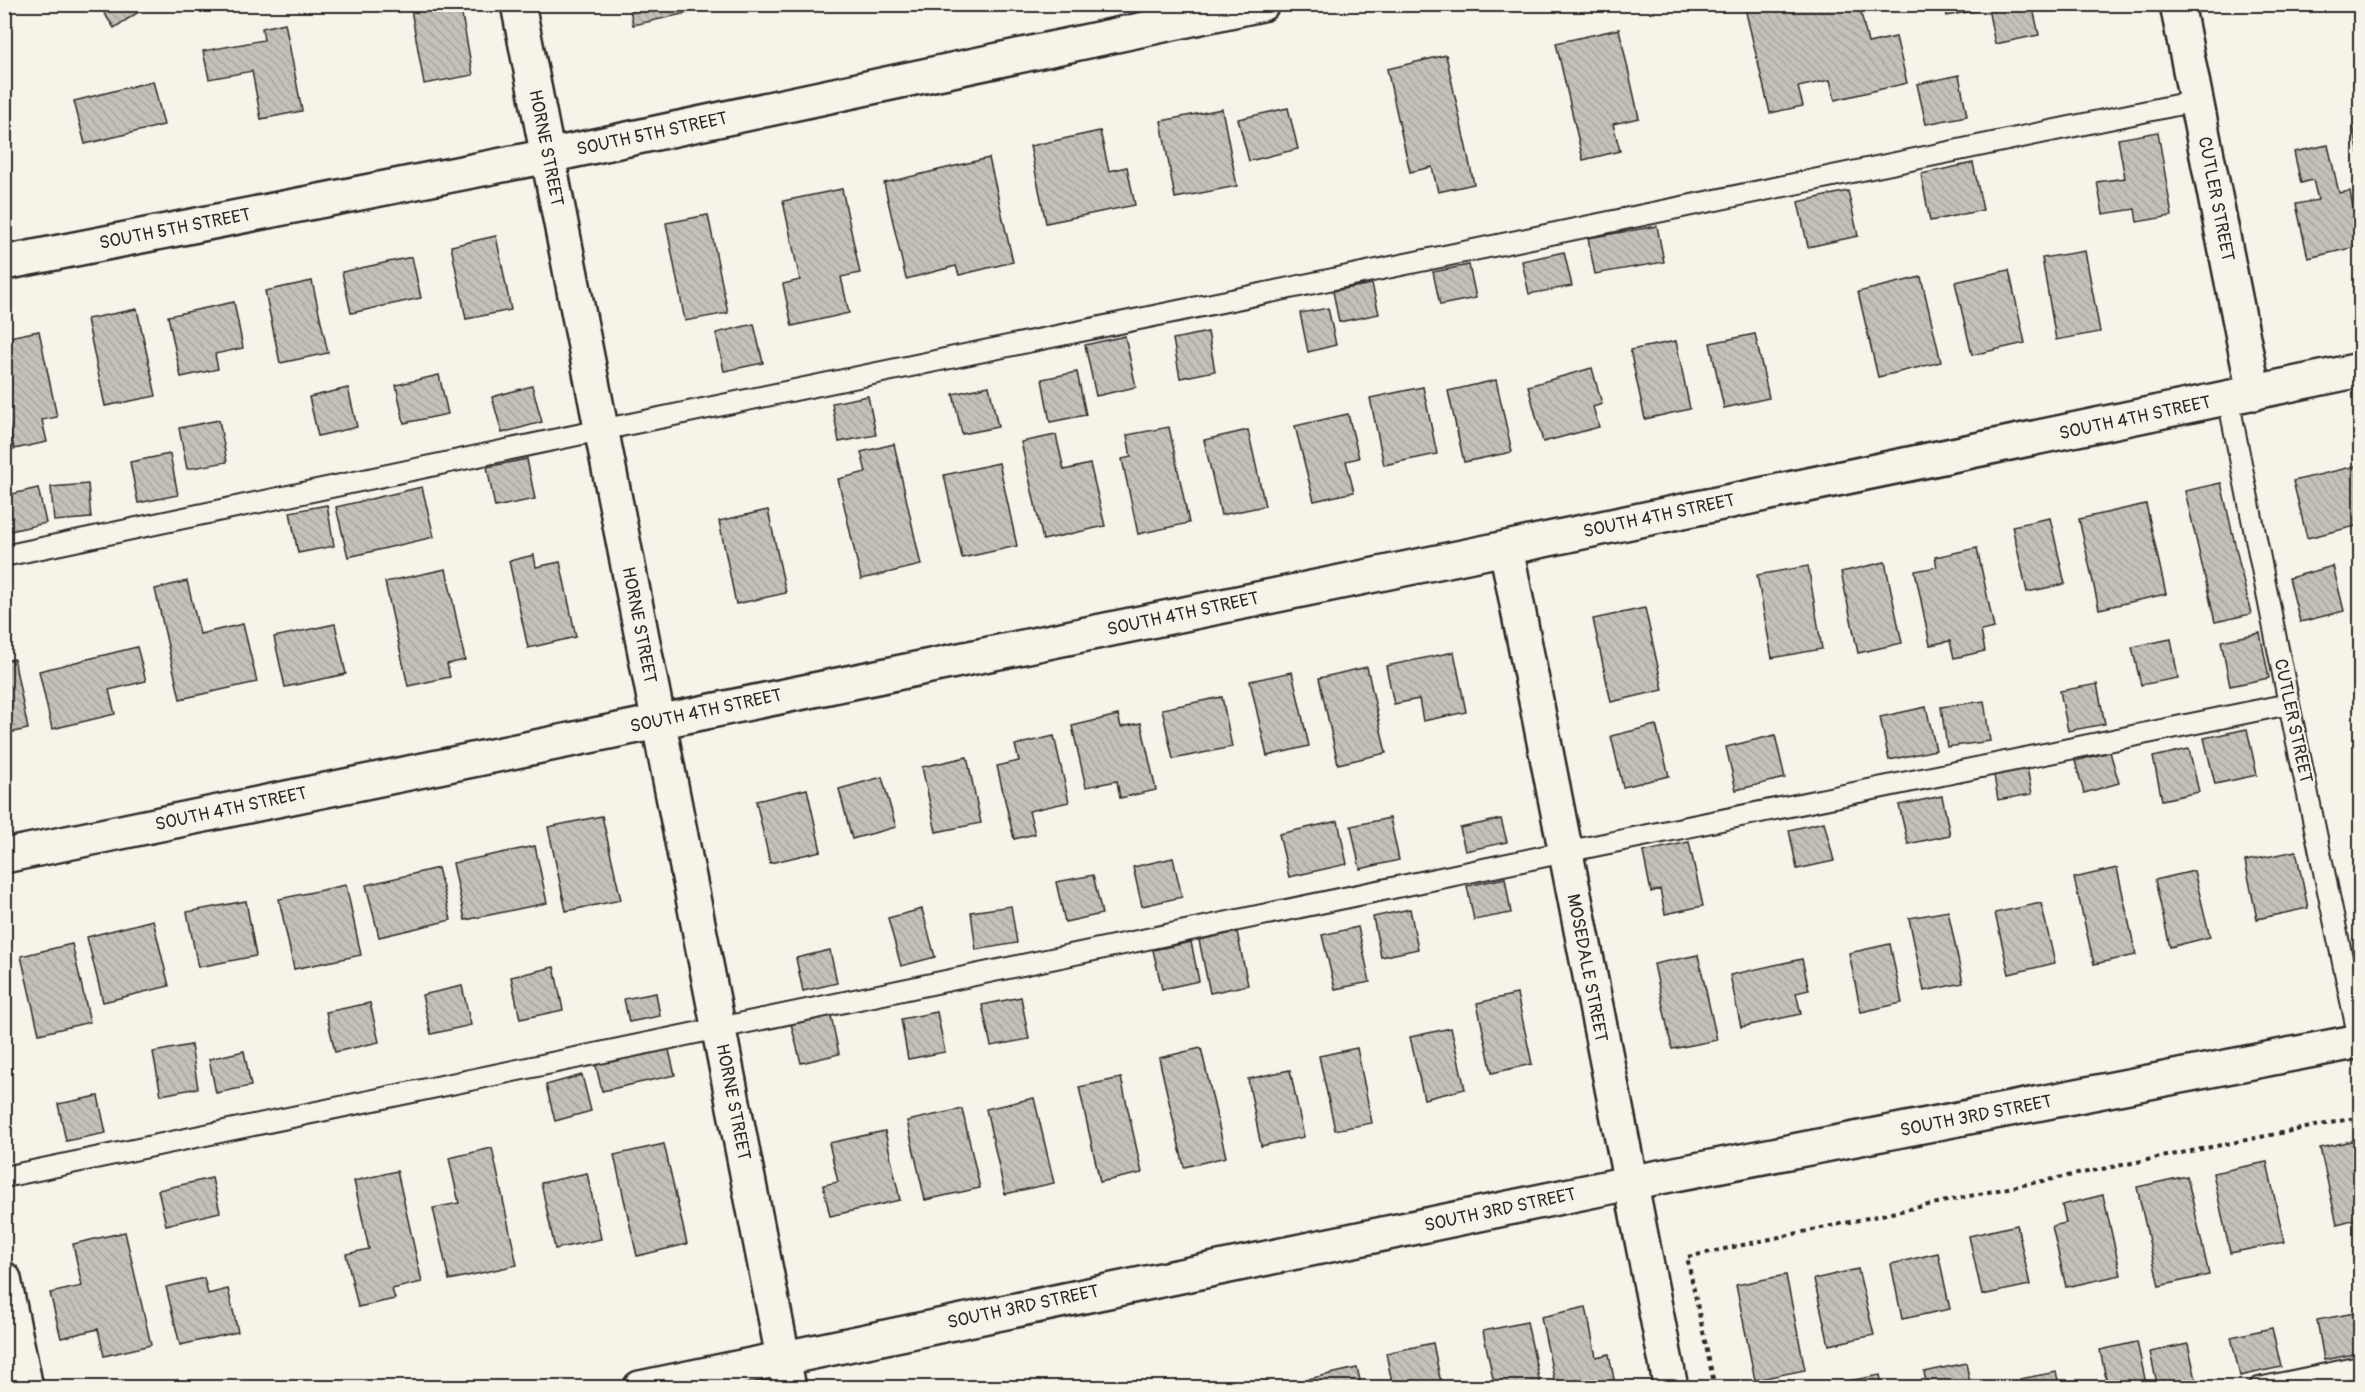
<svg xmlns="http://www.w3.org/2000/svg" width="2365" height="1392" font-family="Pangolin,sans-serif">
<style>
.building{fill:url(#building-back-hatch);stroke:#2b2b2b;stroke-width:1.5}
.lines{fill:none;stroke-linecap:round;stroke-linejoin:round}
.lane-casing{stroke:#2b2b2b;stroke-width:24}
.street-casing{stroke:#2b2b2b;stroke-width:38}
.secondary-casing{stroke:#2b2b2b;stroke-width:38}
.path{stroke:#2b2b2b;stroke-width:4;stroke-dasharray:4.5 4.5;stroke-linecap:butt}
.lane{stroke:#f7f3e8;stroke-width:20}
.street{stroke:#f7f3e8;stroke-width:33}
.secondary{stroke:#f7f3e8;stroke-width:33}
.labels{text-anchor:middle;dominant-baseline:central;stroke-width:4.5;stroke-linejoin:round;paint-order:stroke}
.street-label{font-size:18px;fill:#2b2b2b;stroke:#f7f3e8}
</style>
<defs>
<pattern id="building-back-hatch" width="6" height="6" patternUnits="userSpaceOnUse" patternTransform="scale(1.5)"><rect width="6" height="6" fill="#c4c1b9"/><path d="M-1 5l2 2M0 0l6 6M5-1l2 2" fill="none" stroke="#a9a69f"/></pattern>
</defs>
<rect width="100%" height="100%" fill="#f7f3e8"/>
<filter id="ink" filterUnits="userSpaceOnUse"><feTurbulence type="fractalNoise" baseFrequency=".0167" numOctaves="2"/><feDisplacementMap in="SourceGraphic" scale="12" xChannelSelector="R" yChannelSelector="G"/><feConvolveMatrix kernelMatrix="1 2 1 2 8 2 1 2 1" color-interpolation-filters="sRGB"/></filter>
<g filter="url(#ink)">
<!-- building -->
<path class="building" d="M98 4H151L114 28Z
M410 4H460L473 75 424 84Z
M629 4H694L696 11 633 25Z
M1744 4H1859L1868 43 1896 37 1907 83 1835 100 1830 80 1798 87 1803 106 1770 113Z
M1944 4H2032L2039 35 1995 44 1988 8 1947 16Z
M285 23 302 111 261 119 252 71 209 79 203 51 264 40 262 28Z
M1619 29 1639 118 1613 124 1620 151 1583 160 1556 43Z
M1446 55 1474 184 1438 192 1432 167 1410 172 1387 69Z
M1959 75 1967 116 1926 124 1917 84Z
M153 81 164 125 85 144 74 101Z
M1288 108 1298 149 1249 161 1238 119Z
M1222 109 1237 186 1175 198 1161 121Z
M2360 124V160L2353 126Z
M1100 131 1109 171 1127 167 1135 205 1046 223 1030 146Z
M2158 132 2172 216 2137 222 2135 209 2103 214 2097 182 2125 178 2118 139Z
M2328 145 2339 193 2350 191 2360 246 2308 258 2296 204 2318 200 2313 180 2301 183 2294 152Z
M989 158 1013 262 959 275 956 266 906 279 884 183Z
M1973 163 1983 210 1930 221 1921 174Z
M842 189 860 273 841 277 849 313 792 326 783 284 800 280 783 201Z
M1848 191 1858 236 1808 247 1798 202Z
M708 215 728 313 685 321 666 223Z
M1657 226 1664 262 1595 274 1588 238Z
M496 236 511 310 466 319 451 246Z
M2085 251 2100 332 2056 340 2042 258Z
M1564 252 1572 286 1529 294 1522 261Z
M412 257 421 298 351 313 342 272Z
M1469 265 1476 298 1440 305 1433 272Z
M2009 270 2025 343 1972 355 1955 282Z
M1921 277 1941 362 1878 377 1858 292Z
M312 281 328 353 280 363 265 291Z
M1372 284 1379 314 1339 322 1333 291Z
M234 302 243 348 215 354 218 369 181 377 168 316Z
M1328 308 1336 345 1308 352 1300 313Z
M137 309 156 396 105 406 87 319Z
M754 324 763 363 724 371 716 333Z
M39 331 57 417 42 420 47 442 14 449 4 402V338Z
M1208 332 1215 371 1180 378 1173 339Z
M1755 334 1769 398 1724 408 1710 343Z
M1125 336 1136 387 1096 396 1085 345Z
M1676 341 1690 409 1645 419 1630 350Z
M1592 368 1602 404 1593 407 1599 427 1543 442 1528 386Z
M1077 372 1086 415 1050 422 1042 379Z
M439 375 448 414 404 423 396 385Z
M1496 380 1512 452 1464 462 1448 391Z
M532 386 542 422 502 433 492 397Z
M989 386 998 427 962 434 953 394Z
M1423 387 1437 454 1384 465 1370 398Z
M348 388 357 427 318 436 309 397Z
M868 396 876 435 839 442 832 403Z
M1348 414 1359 458 1346 461 1354 492 1314 501 1295 426Z
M219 420 227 462 187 469 179 428Z
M1169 427 1189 523 1138 534 1122 459 1131 457 1127 435Z
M1248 430 1265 506 1221 515 1204 440Z
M1056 435 1064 470 1090 464 1105 526 1043 540 1021 442Z
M894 444 921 565 861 579 838 479 866 472 861 452Z
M170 454 178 495 138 503 130 462Z
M527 459 535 499 495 507 487 467Z
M999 463 1017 546 962 558 944 475Z
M2360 465V525L2307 538 2293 481Z
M2221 483 2251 614 2215 622 2185 491Z
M88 484 91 518 54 521 51 487Z
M422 487 434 537 348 557 336 507Z
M38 488 46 523 10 531 4 507V496Z
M2146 504 2166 594 2099 609 2079 519Z
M327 505 334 546 298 553 290 512Z
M768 510 786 593 736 604 719 521Z
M2050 518 2065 584 2027 592 2012 526Z
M1977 548 1994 628 1981 631 1985 651 1954 658 1950 641 1930 645 1915 571 1937 567 1935 557Z
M534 555 536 567 560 562 576 637 528 648 509 561Z
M1885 562 1902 643 1858 653 1841 572Z
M1808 566 1822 649 1772 658 1757 575Z
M2333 566 2344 611 2300 622 2289 578Z
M446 569 465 660 447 664 450 677 408 686 385 582Z
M187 581 200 634 243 624 257 682 180 699 155 589Z
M1645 608 1663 690 1611 702 1593 619Z
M335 624 346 674 285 687 274 637Z
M2260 633 2269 678 2230 686 2221 641Z
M2171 639 2178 678 2141 685 2132 647Z
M137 647 146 681 109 690 115 714 52 729 39 671Z
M1454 652 1466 712 1423 721 1419 699 1394 704 1386 666Z
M14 659 28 729 4 734V661Z
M1367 667 1386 753 1338 764 1319 678Z
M1292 672 1309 746 1267 756 1250 681Z
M2097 684 2105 724 2068 731 2060 691Z
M1222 697 1232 747 1173 759 1162 709Z
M1984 701 1990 741 1947 747 1941 707Z
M1926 707 1936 750 1889 760 1880 717Z
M1118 715 1121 727 1141 723 1156 790 1120 798 1117 781 1086 787 1072 726Z
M1656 725 1669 776 1623 787 1611 736Z
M2247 729 2257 775 2215 784 2204 738Z
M1775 735 1785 778 1736 790 1726 747Z
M1054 736 1069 802 1029 811 1035 834 1014 839 997 766 1019 761 1015 745Z
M2189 749 2199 792 2162 800 2153 757Z
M2110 752 2119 783 2084 793 2075 761Z
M967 757 981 823 936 832 922 767Z
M2027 768 2032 794 1998 800 1994 775Z
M882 777 896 827 852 839 839 789Z
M807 789 821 851 770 863 756 801Z
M1942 796 1950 835 1908 844 1899 805Z
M602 816 621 900 566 911 548 827Z
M1390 818 1399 860 1360 869 1351 826Z
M1501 819 1507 842 1465 851 1460 828Z
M1338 821 1347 864 1289 877 1279 834Z
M1824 822 1834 861 1797 869 1789 830Z
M1689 842 1703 906 1665 914 1660 889 1651 892 1643 852Z
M535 846 547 903 465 920 453 863Z
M2296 851 2308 908 2257 919 2245 861Z
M1173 858 1182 897 1142 906 1133 867Z
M438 868 451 920 379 937 366 885Z
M2117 868 2136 955 2094 964 2074 878Z
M2194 871 2210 937 2170 947 2155 880Z
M1093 875 1102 914 1065 922 1056 882Z
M1505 878 1511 913 1474 920 1467 886Z
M346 885 361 955 294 969 279 899Z
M246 901 256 956 198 967 187 912Z
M2041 903 2055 963 2009 974 1995 913Z
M1011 906 1017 943 976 950 971 912Z
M922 909 935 957 901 966 888 918Z
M1410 909 1418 949 1381 957 1373 917Z
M1948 911 1963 983 1924 991 1909 918Z
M153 920 169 986 103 1002 87 937Z
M1358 927 1370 982 1335 989 1322 935Z
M1237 932 1248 985 1210 993 1199 940Z
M1191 942 1199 981 1162 989 1153 950Z
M72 944 90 1022 39 1034 21 956Z
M1890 944 1902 1003 1861 1012 1849 953Z
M830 950 837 983 803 991 796 958Z
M1698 955 1717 1040 1672 1049 1654 964Z
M1802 959 1809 990 1796 993 1801 1014 1741 1027 1730 975Z
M554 967 563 1010 520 1019 511 977Z
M462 986 471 1025 431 1034 422 995Z
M656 993 660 1016 629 1022 624 999Z
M1517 994 1532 1064 1492 1073 1477 1003Z
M1021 997 1029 1039 991 1046 982 1005Z
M370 1003 379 1042 335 1052 326 1012Z
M830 1011 839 1054 801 1063 790 1020Z
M937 1012 945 1052 908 1059 901 1019Z
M1451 1028 1465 1089 1424 1099 1410 1037Z
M191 1045 198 1088 161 1095 153 1052Z
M668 1046 675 1075 602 1091 595 1062Z
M1201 1048 1226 1157 1184 1167 1159 1058Z
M1357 1048 1372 1123 1335 1130 1319 1056Z
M244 1051 251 1086 216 1093 209 1059Z
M1290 1070 1304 1137 1261 1146 1248 1079Z
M582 1075 591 1111 555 1121 546 1085Z
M1121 1078 1142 1173 1100 1182 1079 1087Z
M98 1096 106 1133 66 1141 58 1104Z
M1034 1098 1054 1183 1005 1194 986 1109Z
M962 1109 980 1188 925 1200 907 1121Z
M885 1131 900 1200 830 1216 823 1185 838 1182 829 1143Z
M2360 1139V1218L2337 1224 2320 1148Z
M664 1144 687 1244 637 1256 614 1155Z
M492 1148 517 1265 449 1280 433 1208 459 1203 449 1158Z
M2267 1162 2284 1242 2230 1253 2213 1173Z
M397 1171 422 1282 392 1289 395 1299 358 1307 346 1254 369 1249 354 1181Z
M587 1173 601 1239 555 1249 541 1183Z
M2187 1176 2209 1275 2159 1286 2137 1187Z
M212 1178 220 1212 166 1225 158 1190Z
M2103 1195 2121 1275 2066 1287 2052 1226 2066 1223 2062 1205Z
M2017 1225 2030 1285 1982 1295 1969 1236Z
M125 1232 151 1345 104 1356 98 1329 61 1338 50 1293 82 1286 73 1244Z
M1938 1253 1950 1309 1902 1319 1891 1264Z
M1858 1269 1874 1335 1829 1345 1814 1279Z
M1786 1275 1805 1370 1755 1380 1736 1285Z
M204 1278 208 1294 228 1289 238 1332 180 1345 166 1287Z
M1586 1307 1596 1357 1609 1354 1615 1384 1595 1388H1556L1541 1317Z
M2360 1312V1353L2324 1360 2317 1320Z
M1527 1322 1541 1388H1495L1483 1331Z
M2272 1328 2281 1367 2240 1376 2231 1337Z
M2137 1342 2147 1388H2108L2100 1350Z
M1433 1343 1442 1388H1393L1386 1353Z
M2188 1344 2197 1384 2180 1388H2158L2150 1352Z
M1966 1363 1971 1388H1927L1924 1372Z
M1357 1368 1362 1388H1310L1308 1379Z
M2056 1372 2060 1388H2022L2020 1379Z
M1880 1375 1883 1388 1821 1386Z
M1267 1381 1269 1388H1238Z"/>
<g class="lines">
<!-- lane casing -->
<g class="lane-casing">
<path id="lane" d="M2228 398 2289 704 2360 1044
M4 556 601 430 2196 101
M4 1177 1565 852 2289 704
M2259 1388 2360 1367"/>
</g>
<!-- street casing -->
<g class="street-casing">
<path id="street" d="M518 4 789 1388
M2177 4 2254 393
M4 263 548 156 1262 4
M1506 548 1671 1388
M4 856 1506 548 2360 370
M4 1279 26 1388"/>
</g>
<!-- secondary casing -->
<g class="secondary-casing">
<path id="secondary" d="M640 1388 1629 1183 2360 1041"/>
</g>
<!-- path -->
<path class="path" d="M1715 1388 1687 1257 1993 1191 2360 1117"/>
<!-- lane -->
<use href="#lane" class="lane"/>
<!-- street -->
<use href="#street" class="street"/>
<!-- secondary -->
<use href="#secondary" class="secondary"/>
</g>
</g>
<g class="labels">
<!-- street labels -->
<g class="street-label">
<text transform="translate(652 134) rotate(-12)">SOUTH 5TH STREET</text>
<text transform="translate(546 148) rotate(79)">HORNE STREET</text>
<text transform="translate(2216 199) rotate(79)">CUTLER STREET</text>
<text transform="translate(175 229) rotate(-11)">SOUTH 5TH STREET</text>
<text transform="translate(2135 418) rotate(-12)">SOUTH 4TH STREET</text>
<text transform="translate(1659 516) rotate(-12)">SOUTH 4TH STREET</text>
<text transform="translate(1183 614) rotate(-12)">SOUTH 4TH STREET</text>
<text transform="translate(639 625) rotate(79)">HORNE STREET</text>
<text transform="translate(706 711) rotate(-12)">SOUTH 4TH STREET</text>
<text transform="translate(2293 721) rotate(78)">CUTLER STREET</text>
<text transform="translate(231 809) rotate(-12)">SOUTH 4TH STREET</text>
<text transform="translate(1587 968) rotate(79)">MOSEDALE STREET</text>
<text transform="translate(733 1102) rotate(79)">HORNE STREET</text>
<text transform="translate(1976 1116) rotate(-11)">SOUTH 3RD STREET</text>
<text transform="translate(1500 1210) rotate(-12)">SOUTH 3RD STREET</text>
<text transform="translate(1023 1307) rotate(-12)">SOUTH 3RD STREET</text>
</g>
</g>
<!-- margin -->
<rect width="2365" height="1392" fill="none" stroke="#f7f3e8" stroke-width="24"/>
<rect x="12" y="12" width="2341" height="1368" fill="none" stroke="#2b2b2b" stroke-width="2" filter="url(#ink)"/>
</svg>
